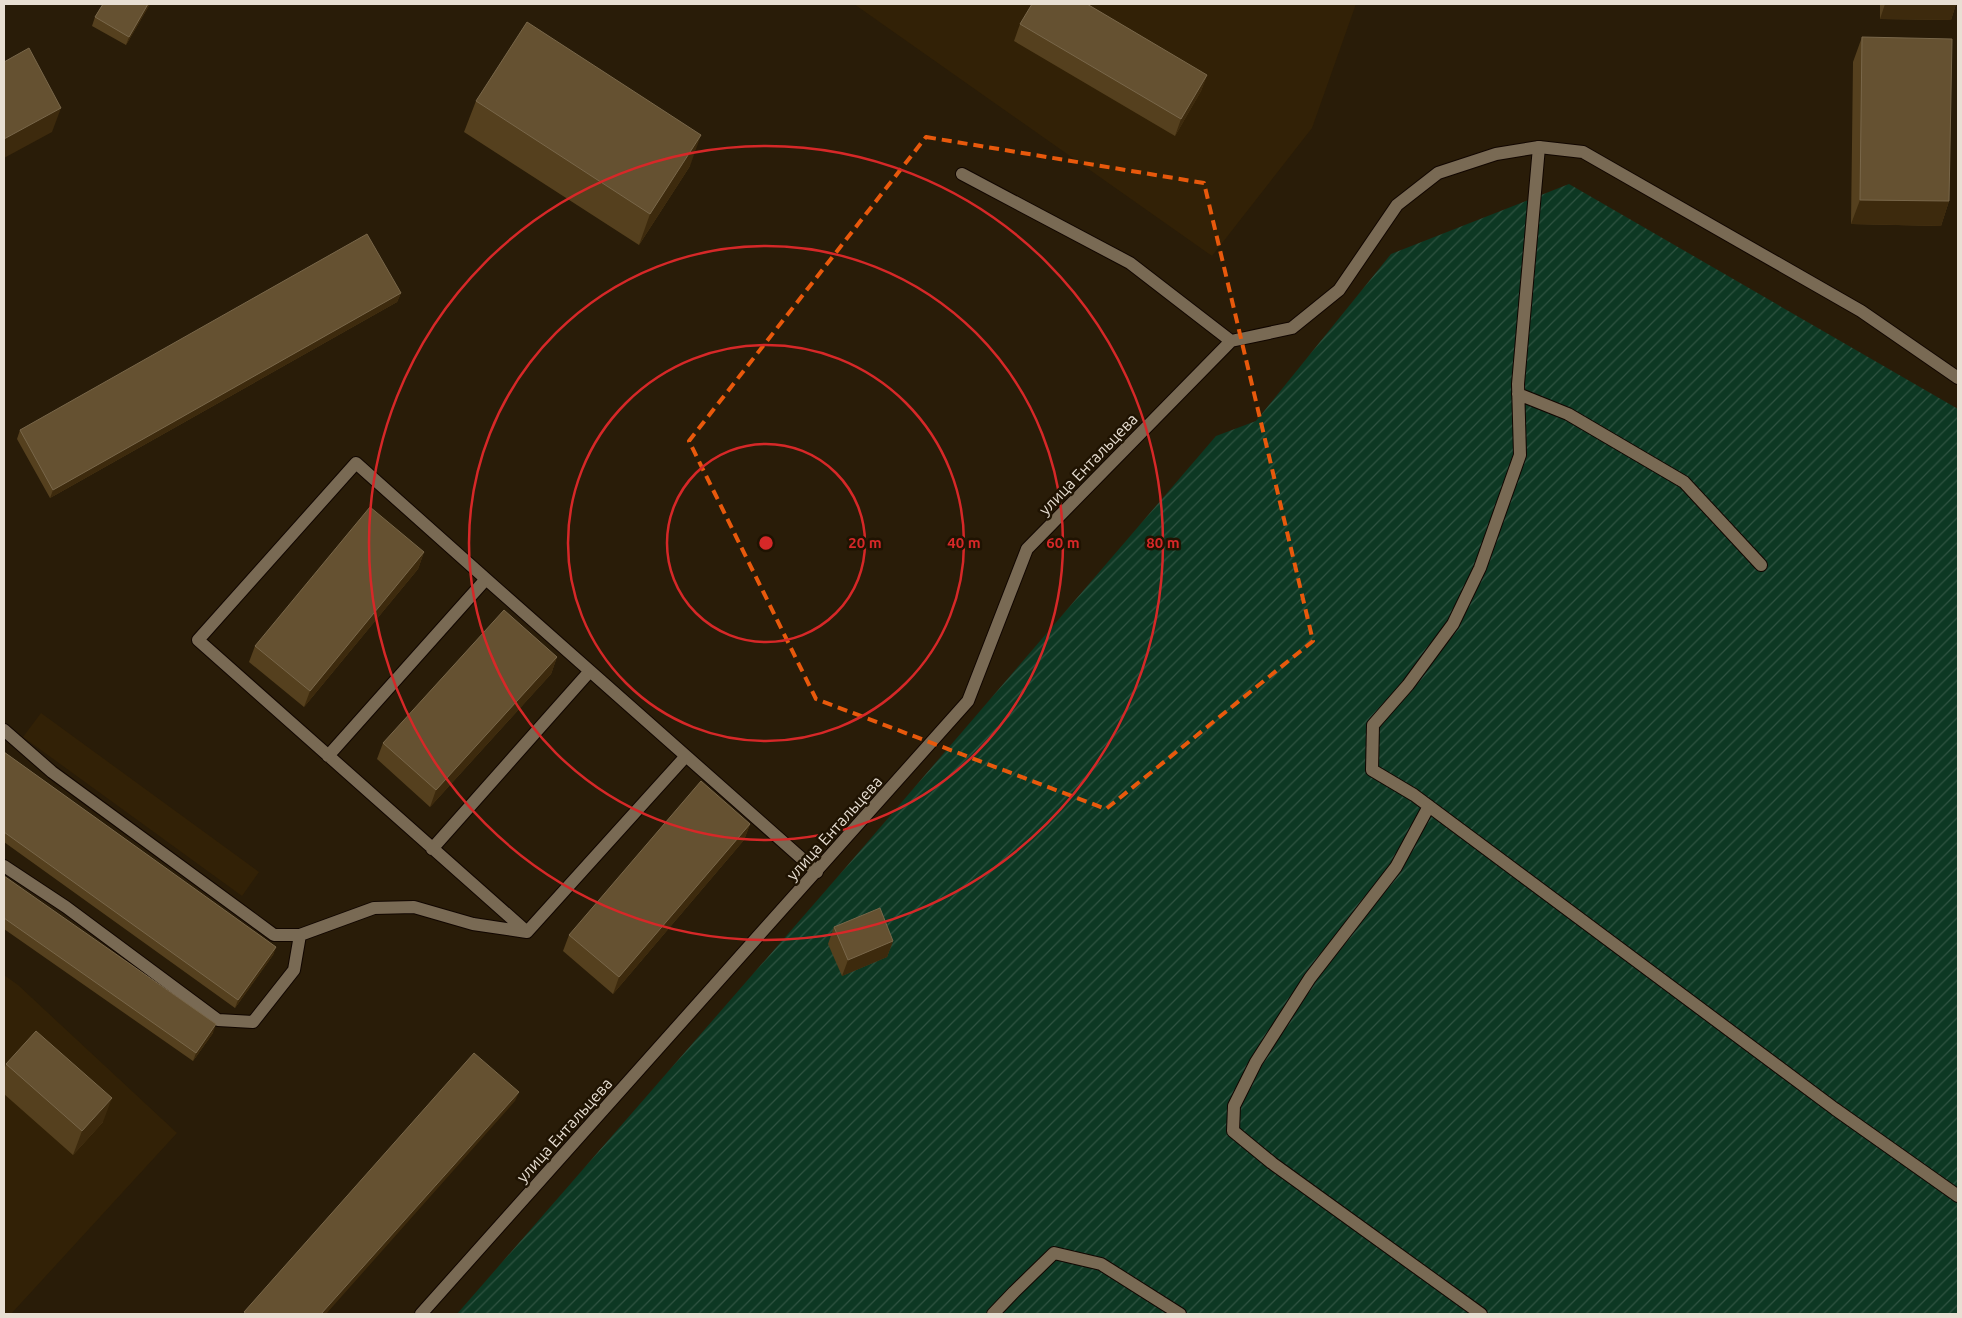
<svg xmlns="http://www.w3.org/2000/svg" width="1962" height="1318" font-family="Ubuntu,sans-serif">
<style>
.built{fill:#322106}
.garden{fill:url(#garden-furrows)}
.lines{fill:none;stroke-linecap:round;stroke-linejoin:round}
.service-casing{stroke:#110600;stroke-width:14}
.minor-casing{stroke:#110600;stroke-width:14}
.service{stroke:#796a54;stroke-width:12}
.minor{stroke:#796a54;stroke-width:12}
.wall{fill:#55401e}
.shaded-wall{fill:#3d2a0d}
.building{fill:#655131;stroke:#79674a}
.marked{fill:none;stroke:#e8590c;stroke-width:4;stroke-dasharray:10 6;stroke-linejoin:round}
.ring{fill:none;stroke:#d62828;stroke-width:2.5}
.labels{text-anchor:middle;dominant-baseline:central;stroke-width:5;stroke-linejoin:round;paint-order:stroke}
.street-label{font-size:16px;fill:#e8dfd3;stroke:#1f1302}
.centre{fill:#d62828;stroke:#1f1302;stroke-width:2.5}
.ring-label{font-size:15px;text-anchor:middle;font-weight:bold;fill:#d62828;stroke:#1f1302;stroke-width:5;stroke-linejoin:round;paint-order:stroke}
</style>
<defs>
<pattern id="garden-furrows" width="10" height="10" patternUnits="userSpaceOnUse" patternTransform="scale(1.25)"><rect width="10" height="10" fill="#0d3823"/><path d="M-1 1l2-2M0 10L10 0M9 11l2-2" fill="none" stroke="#305442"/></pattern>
</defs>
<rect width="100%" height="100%" fill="#291c08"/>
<!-- built -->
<path class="built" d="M854 4H1356L1312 128 1212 256Z
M41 713 259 872 242 896 23 737Z
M4 975 18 985 177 1133 11 1314H4Z"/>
<!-- garden -->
<path class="garden" d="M1569 184 1958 409V1314H457L847 866 1216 436 1256 421 1391 254Z"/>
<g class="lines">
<!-- service casing -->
<g class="service-casing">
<path id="service" d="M1539 147 1518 384 1520 455 1480 568 1453 624 1408 685 1373 725 1372 770 1414 795 1835 1109 1958 1196
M1518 394 1568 414 1684 482 1761 565
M486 579 356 463 198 640 527 932
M4 730 52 772 274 935H300L374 908 414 907 473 924 527 932
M328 756 486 579 590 671
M1429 806 1396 867 1310 978 1256 1062 1234 1106 1233 1131 1272 1163 1481 1314
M432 849 590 671 686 756
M4 866 66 907 218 1020 253 1022 294 970 300 935
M527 932 686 756 817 872
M993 1314 1014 1292 1054 1253 1101 1264 1180 1314"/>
</g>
<!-- minor casing -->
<g class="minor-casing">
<path id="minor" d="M962 174 1130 263 1231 341 1292 328 1339 290 1397 205 1438 173 1496 154 1539 147 1583 152 1861 311 1958 378
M421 1314 968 701 1027 549 1231 341"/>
</g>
<!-- service -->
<use href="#service" class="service"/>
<!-- minor -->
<use href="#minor" class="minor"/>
</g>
<!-- wall -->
<path class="wall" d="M103 4H150L126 45 92 26 95 17Z
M1880 4H1956L1951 20 1880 19Z
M1020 24 1207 75 1201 91 1175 136 1014 41Z
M1862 37 1949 201 1941 226 1851 224 1853 62Z
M476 101 690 166 639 245 464 132Z
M401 293 397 302 50 498 17 439 20 430Z
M424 552 418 569 304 707 249 662 255 646Z
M557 657 551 674 430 807 377 759 383 743Z
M4 752 276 947 273 955 235 1008 4 842Z
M750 824 744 840 613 994 563 951 569 935Z
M4 876 213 1033 193 1061 4 929Z
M834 927 893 941 887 957 842 976 828 944Z
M6 1064 103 1122 73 1155 4 1094V1071Z"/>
<!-- shaded-wall -->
<path class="shaded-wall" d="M148 4H150L126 45 129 37Z
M1885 4H1956L1951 20 1880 19Z
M1207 75 1201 91 1175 136 1181 119Z
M61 108 52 132 4 158V139Z
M701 135 690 166 639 245 650 214Z
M1860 200 1949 201 1941 226 1851 224Z
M401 293 397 302 50 498 53 490Z
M424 552 418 569 304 707 310 691Z
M557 657 551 674 430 807 436 790Z
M750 824 744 840 613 994 619 977Z
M893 941 887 957 842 976 848 960Z
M276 947 273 955 235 1008 238 1000Z
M216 1024 213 1033 193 1061 196 1053Z
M519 1092 515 1101 326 1314H321Z
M112 1098 103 1122 73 1155 82 1131Z"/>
<!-- building -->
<path class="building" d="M103 4H148L129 37 95 17Z
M1032 4H1087L1207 75 1181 119 1020 24Z
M527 22 701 135 650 214 476 101Z
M1862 37 1952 39 1949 201 1860 200Z
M29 48 61 108 4 139V62Z
M367 234 401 293 53 490 20 430Z
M370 507 424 552 310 691 255 646Z
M504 610 557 657 436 790 383 743Z
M4 752 276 947 238 1000 4 832Z
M701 781 750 824 619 977 569 935Z
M4 876 216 1024 196 1053 4 918Z
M880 908 893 941 848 960 834 927Z
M36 1031 112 1098 82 1131 6 1064Z
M474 1053 519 1092 321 1314H247L244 1312Z"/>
<!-- marked area -->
<path class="marked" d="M926 137 1204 183 1313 641 1106 809 816 699 689 441Z"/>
<!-- distance rings -->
<g class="ring">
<circle cx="766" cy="543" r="99"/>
<circle cx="766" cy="543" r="198"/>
<circle cx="766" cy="543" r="297"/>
<circle cx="766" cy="543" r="397"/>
</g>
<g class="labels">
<!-- street labels -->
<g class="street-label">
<text transform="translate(1088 464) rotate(-46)">улица Ентальцева</text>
<text transform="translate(834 828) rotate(-48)">улица Ентальцева</text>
<text transform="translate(564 1130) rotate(-48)">улица Ентальцева</text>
</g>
</g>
<circle cx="766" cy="543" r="8" class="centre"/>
<g class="ring-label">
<text x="865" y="548">20 m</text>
<text x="964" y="548">40 m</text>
<text x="1063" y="548">60 m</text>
<text x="1163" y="548">80 m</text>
</g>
<!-- border -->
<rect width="1962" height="1318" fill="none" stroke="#e8dfd3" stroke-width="10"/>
</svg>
